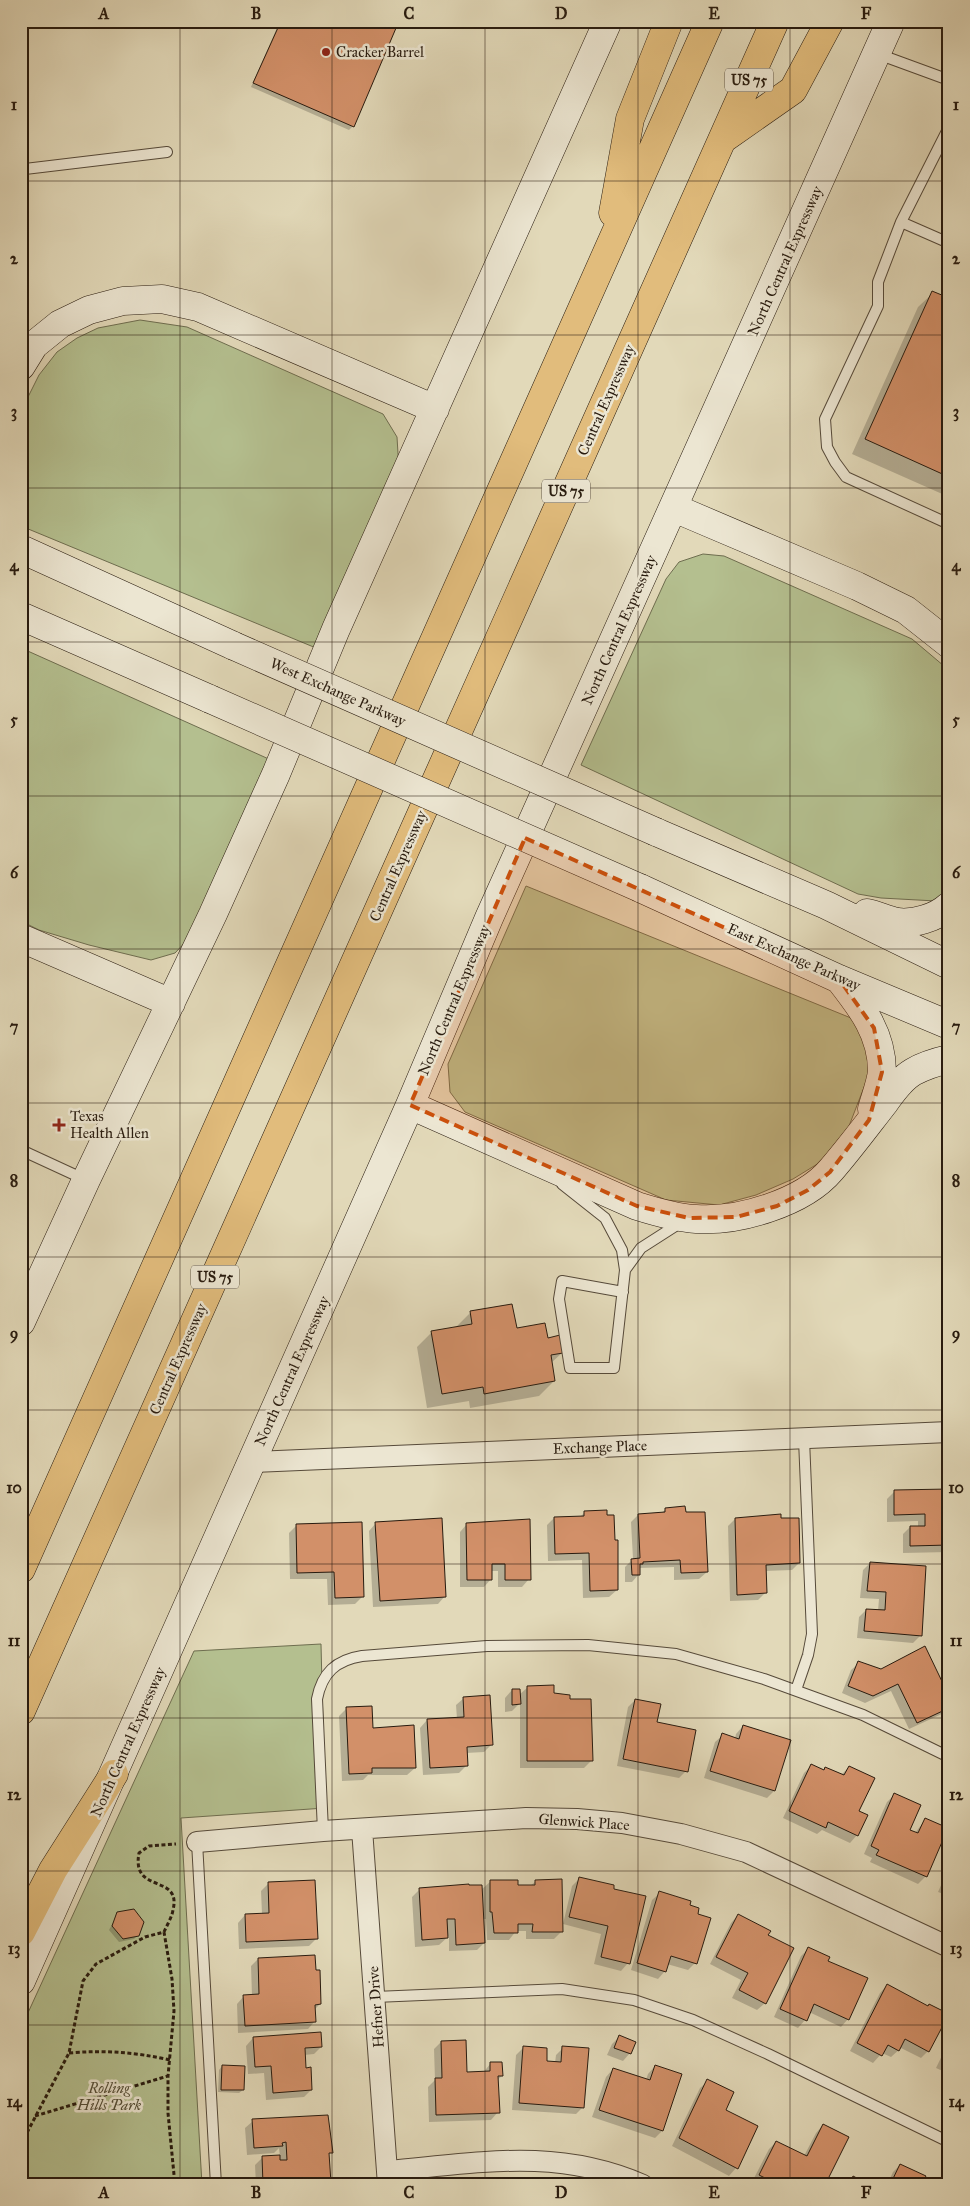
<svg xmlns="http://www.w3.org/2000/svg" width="970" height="2206" font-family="'IM FELL Great Primer',serif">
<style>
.green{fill:#b4bf8f;stroke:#6e6d4f}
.shadow{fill:#0003}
.building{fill:#d29069;stroke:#281b0f}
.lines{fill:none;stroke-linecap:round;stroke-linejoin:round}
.lane-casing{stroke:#564a3a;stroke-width:12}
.street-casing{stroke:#564a3a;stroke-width:22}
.secondary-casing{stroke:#281b0f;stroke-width:29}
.highway-casing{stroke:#281b0f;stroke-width:29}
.path{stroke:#281b0f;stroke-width:3;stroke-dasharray:4 2.5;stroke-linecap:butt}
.lane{stroke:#ece6d2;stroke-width:10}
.street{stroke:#ece6d2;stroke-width:20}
.secondary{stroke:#ece6d2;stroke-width:28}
.highway{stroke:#e1bc7c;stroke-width:28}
.secondary-bridge-casing{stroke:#281b0f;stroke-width:29;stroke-linecap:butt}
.secondary-bridge{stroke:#ece6d2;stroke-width:28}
.marked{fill:#cb500c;fill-opacity:0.2;stroke:#cb500c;stroke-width:4;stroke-dasharray:10 6;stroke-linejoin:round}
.grid{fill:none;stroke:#281b0f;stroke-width:1;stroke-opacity:0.55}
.poi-dot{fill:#8f2418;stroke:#ece6d2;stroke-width:2}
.labels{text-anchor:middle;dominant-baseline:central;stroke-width:5;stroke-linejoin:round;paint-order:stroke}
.shield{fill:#ece6d2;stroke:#63584a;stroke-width:1}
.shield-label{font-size:14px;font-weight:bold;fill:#281b0f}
.poi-label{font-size:15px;fill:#281b0f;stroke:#ece6d2;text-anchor:start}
.street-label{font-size:15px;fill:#281b0f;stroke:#ece6d2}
.park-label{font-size:15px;font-style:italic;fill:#524c35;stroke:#ece6d2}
.neatline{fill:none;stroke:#281b0f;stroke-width:2}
.grid-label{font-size:16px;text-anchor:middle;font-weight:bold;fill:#281b0f}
</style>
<rect width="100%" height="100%" fill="#e2d9b9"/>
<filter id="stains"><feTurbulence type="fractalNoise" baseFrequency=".004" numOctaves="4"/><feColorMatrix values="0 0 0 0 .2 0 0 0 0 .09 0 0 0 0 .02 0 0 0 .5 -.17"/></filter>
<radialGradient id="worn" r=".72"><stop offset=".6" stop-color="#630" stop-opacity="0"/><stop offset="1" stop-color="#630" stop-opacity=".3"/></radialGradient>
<!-- green -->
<path class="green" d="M140 320 187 327 383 414 397 437 399 470 316 648 21 526V411L39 375 57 352 77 338 98 328Z
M703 554 724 556 912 639 944 666 949 672V894L936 901 881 898 858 894 581 765 666 579 679 562Z
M21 648 271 760 190 937 175 953 151 960 89 945 39 930 21 921Z
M526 886 851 1018 861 1034 873 1064 849 1126 819 1163 793 1179 756 1195 719 1205 666 1200 465 1112 450 1092 448 1064Z
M321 1644 325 1808 181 1818 202 2185H21V2028L194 1651Z"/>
<!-- shadow -->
<path class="shadow" d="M280 21H396L353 126 349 130 251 87Z
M933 293 949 300V497L852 454 918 307Z
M470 1313 516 1330 562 1353 551 1363 554 1381 539 1396 470 1408 469 1401 427 1408 417 1347 431 1333 456 1327Z
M949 1490V1552L903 1553V1534L910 1527H918V1521L887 1522V1499L895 1491Z
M666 1509 707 1572 699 1579 674 1580V1567L639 1568V1574L632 1582H625V1567L633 1559 631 1522 638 1515 660 1514Z
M585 1512 617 1590 609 1597 583 1598 582 1560 548 1561 547 1525 554 1518 580 1517Z
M735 1519 799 1563 792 1570 765 1571V1593L758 1600 730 1601 728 1526Z
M376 1523 445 1596 438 1604 373 1607 369 1531Z
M467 1524 529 1579 522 1587H498V1571H491V1579L484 1587H460V1532Z
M297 1525 363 1596 355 1604 328 1605 327 1579H290L289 1533Z
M870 1563 921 1635 913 1643 857 1638 859 1617 866 1610 878 1611 879 1599 860 1598 863 1570Z
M859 1663 949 1699V1708L944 1713 909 1729 891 1691 865 1703 842 1693 851 1670Z
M528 1687 553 1694 592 1760 584 1768H520V1703L512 1711 505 1712V1698L512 1690 519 1695Z
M464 1698 491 1745 484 1752 466 1753 467 1765 459 1773 423 1775 420 1728 427 1720 457 1719 456 1705Z
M635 1700 656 1723 686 1771 679 1778 617 1766 628 1707Z
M346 1709 372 1729 415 1768 407 1775H368L363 1780 342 1781 339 1716Z
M743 1726 774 1791 767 1798 704 1778 715 1742 723 1735 735 1739 736 1734Z
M812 1765 823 1771 826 1768 842 1774 849 1767 857 1835 850 1843 822 1830 817 1834 783 1818 804 1773Z
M894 1795 908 1830 915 1833 925 1820 926 1876 918 1884 870 1862 872 1858 864 1854 887 1802Z
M949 1867V1896L938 1892Z
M580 1878 613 1886 628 1963 621 1971 594 1964 601 1934 563 1924 572 1886Z
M491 1881 517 1887 530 1886 536 1881 561 1932 554 1939H526V1931H516L509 1940H487L486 1919H483L484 1943 477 1950 449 1951V1936L439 1945 415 1947 412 1897 419 1890H481Z
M269 1883 317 1938 309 1946 239 1949 238 1923 245 1915 262 1914 261 1891Z
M660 1893 695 1963 688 1970 667 1964 665 1971 658 1979 631 1970 652 1900Z
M118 1913 138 1935 134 1939 119 1942 109 1930Z
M738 1915 765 2003 757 2010 732 1998 741 1980 710 1964 731 1923Z
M808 1949 826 1961 848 2019 841 2027 809 2012 805 2020 798 2028 774 2017 801 1956Z
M258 1959 320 2004 314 2010 315 2021 308 2029 238 2033 237 2004 244 1996H252L251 1966Z
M887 1985 928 2051 921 2058 901 2048 891 2057 882 2053 873 2063 850 2051 880 1993Z
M619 2037 630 2053 623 2061 607 2055 612 2044Z
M253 2038 321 2047 314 2054 304 2055 305 2069 311 2090 304 2097 266 2100 264 2073 248 2074 246 2046Z
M949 2041V2074L936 2068Z
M441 2042 466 2074 483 2073 490 2064 502 2076 497 2080 498 2112 491 2120 429 2122 428 2087 435 2080 434 2049Z
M523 2048 545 2062 555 2063 556 2055 563 2048 583 2107 576 2114 512 2110 516 2055Z
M222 2066 243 2090 239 2093 218 2092 219 2070Z
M655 2066 662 2131 655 2138 592 2117 606 2077 613 2069 646 2080 648 2074Z
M708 2081 724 2110 736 2168 729 2176 672 2146 700 2088Z
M253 2121 331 2152 328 2155 330 2182 327 2185H256L255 2165 262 2158 280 2157 279 2148 274 2153 247 2155 245 2128Z
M823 2125 824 2185H757L752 2182 769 2149 776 2142 804 2156 816 2133Z
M900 2165 920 2185H887L893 2172Z"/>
<!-- building -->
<path class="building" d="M281 21H399L354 127 253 83Z
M932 291 949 298V477L865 439Z
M512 1304 517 1328 545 1323 548 1338 560 1335 563 1353 551 1355 555 1381 484 1394 483 1387 442 1394 431 1331 472 1324 470 1311Z
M949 1489V1545L910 1546V1526H925V1514L894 1515V1490Z
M685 1506 686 1512H705L708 1572 681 1573 680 1560 643 1562V1564H640V1575H632L631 1559 640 1558 638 1514 665 1512V1508Z
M607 1510V1515H614L615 1540H618V1590L590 1591 589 1553 555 1554 554 1517 584 1516V1511Z
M781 1514V1518H799L800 1563 766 1565 767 1593 737 1595 735 1518Z
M442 1518 446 1597 380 1601 375 1522Z
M530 1519 531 1580H505V1564H492V1580H467L466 1523Z
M362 1522 364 1597 335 1598 334 1572 297 1573 296 1524Z
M870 1562 926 1566 922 1636 864 1631 866 1609 885 1610 886 1592 867 1591Z
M925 1646 949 1696V1708L917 1723 898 1684 873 1696 848 1686 858 1661 881 1669Z
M554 1685V1693L570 1695V1699H591L593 1761H527V1686Z
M512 1689H520L521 1704 512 1705Z
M490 1695 493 1745 467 1747 468 1766 430 1768 427 1719 464 1717 463 1697Z
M635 1699 661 1704 657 1722 696 1730 688 1772 623 1759Z
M372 1706 373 1728 414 1725 416 1768H372V1773L349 1774 346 1707Z
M743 1725 791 1740 775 1791 710 1771 722 1733 739 1739Z
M811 1764 824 1770 825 1767 844 1775 849 1766 875 1778 859 1811 868 1815 858 1836 828 1822 826 1828 789 1811Z
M894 1793 921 1805 910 1830 918 1833 925 1818 948 1828 927 1877 876 1855 879 1850 871 1846Z
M579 1877 614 1885V1889L646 1896 630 1964 601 1957 608 1926 569 1917Z
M562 1879 563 1932H532L533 1924H518V1933H494L492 1912H490V1880H518V1885H535V1880Z
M315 1880 318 1939 246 1942 245 1914 269 1913 268 1882Z
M469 1884V1885H482L485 1943 456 1945 455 1919H447L448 1938 422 1940 419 1888Z
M659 1891 691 1901 690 1905 699 1908 698 1914 711 1918 697 1964 671 1956 666 1972 637 1963Z
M134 1909 144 1922 139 1936 123 1939 112 1926 117 1912Z
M738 1914 771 1931 768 1935 794 1948 766 2004 739 1990 748 1973 716 1957Z
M808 1947 830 1957 828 1961 868 1978 849 2020 814 2004 807 2021 780 2009Z
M315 1955 316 1970H320L321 2004 315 2005 316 2022 245 2026 243 1995 259 1994 258 1958Z
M887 1984 928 2006 929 2004 949 2014 929 2052 905 2039 899 2051 888 2045 882 2056 857 2043Z
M321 2032 322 2047 305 2048 306 2068 311 2067 312 2090 273 2093 271 2066 255 2067 253 2037Z
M619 2035 636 2042 631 2054 614 2048Z
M466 2040 467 2072 490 2071V2062H502L503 2076H498L500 2113 436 2115 435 2078H442L441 2041Z
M523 2046 547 2048V2061L561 2062 562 2046 589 2048 584 2108 519 2103Z
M949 2046V2063L942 2060Z
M222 2065 245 2066 244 2090H221Z
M655 2065 682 2074 663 2131 599 2110 613 2068 650 2080Z
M707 2079 734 2092 726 2110 758 2126 738 2169 679 2138Z
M328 2115 333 2153H329L331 2183 263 2185 262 2156 280 2155V2160H287L286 2142 282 2143 283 2146 254 2148 252 2119Z
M823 2124 849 2137 825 2185H779L759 2175 776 2141 807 2156Z
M900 2164 926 2176 921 2185H890Z
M853 2176 870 2185H849Z"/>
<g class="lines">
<!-- lane casing -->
<g class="lane-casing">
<path id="lane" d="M878 54 949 80
M949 127 901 222 949 243
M25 169 167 152
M901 222 878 282V306L825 419 827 447 835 462 846 477 949 524
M21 1150 86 1180
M562 1184 605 1218 622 1250 625 1270 614 1368H570L559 1299 562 1281 623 1292
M625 1270 641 1248 680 1223
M796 1690 808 1655 812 1634 804 1439
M323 1831 317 1699C322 1673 336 1660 362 1656L487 1646 588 1645 676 1654 764 1679 863 1715 949 1757
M197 1842 216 2185
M375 1997 562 1989 634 2000 693 2020 768 2054 949 2142"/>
</g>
<!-- street casing -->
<g class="street-casing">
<path id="street" d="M252 1462 949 1432
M362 1829 388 2185
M197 1842 323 1831 526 1818 577 1819 622 1823 681 1834 746 1852 949 1947
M387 2171C479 2163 556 2147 643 2185"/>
</g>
<!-- secondary casing -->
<g class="secondary-casing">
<path id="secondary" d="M21 366 34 345 60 324 89 310 123 301 162 299 198 307 435 409
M674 508 857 586 906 610 949 644
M21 549 234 646
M21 616 210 699
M656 832 826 905 949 965
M640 888 839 979 949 1025
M867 913C877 915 887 920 897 922 914 924 936 918 949 906
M21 938 171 1003
M840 980C862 1008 882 1034 882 1071 881 1083 875 1098 872 1109
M410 1105 637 1206C656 1212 676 1218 696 1219 738 1222 803 1203 831 1170 850 1148 867 1125 885 1102 893 1091 901 1079 913 1072 925 1065 936 1062 949 1059
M21 1322 86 1180 213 914 276 774 336 629 608 21
M21 1981 410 1105 489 918 891 21"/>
</g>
<!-- highway casing -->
<g class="highway-casing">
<path id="highway" d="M723 139 793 90 830 21
M613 213 630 119 669 21
M21 1569 710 21
M21 1711 775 21
M21 1932 53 1870 114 1774"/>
</g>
<!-- path -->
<path class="path" d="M164 1932C167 1925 172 1917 173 1910 182 1873 131 1895 139 1853L149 1846 176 1844
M69 2053C106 2050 134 2052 170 2060
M35 2116 168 2076
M21 2144 69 2053 83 1981 96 1964 145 1937 164 1932 172 1979 174 2011 168 2076V2113L175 2185"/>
<!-- lane -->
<use href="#lane" class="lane"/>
<!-- street -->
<use href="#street" class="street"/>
<!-- secondary -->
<use href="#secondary" class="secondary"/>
<!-- highway -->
<use href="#highway" class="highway"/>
<!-- secondary-bridge casing -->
<g class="secondary-bridge-casing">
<path id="secondary-bridge" d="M234 646 656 832
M210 699 640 888"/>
</g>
<!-- secondary-bridge -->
<use href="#secondary-bridge" class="secondary-bridge"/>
</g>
<!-- marked area -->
<path class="marked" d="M525 838 839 979 874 1028 882 1072 869 1120 830 1172 808 1190 777 1206 736 1217 689 1218 637 1206 410 1105Z"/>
<!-- grid -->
<path class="grid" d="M180 21V2185M332 21V2185M485 21V2185M638 21V2185M790 21V2185M21 181H949M21 335H949M21 488H949M21 642H949M21 796H949M21 949H949M21 1103H949M21 1257H949M21 1410H949M21 1564H949M21 1718H949M21 1871H949M21 2025H949"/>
<!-- markers -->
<g class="poi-dot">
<circle cx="326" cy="52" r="5"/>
<path d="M56.5 1117.5h5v5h5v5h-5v5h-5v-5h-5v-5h5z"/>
</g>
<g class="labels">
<!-- shield labels -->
<g class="shield">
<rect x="725" y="68.5" width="48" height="23" rx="4"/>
<rect x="542" y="479.5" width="48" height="23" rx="4"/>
<rect x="191" y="1265.5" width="48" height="23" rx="4"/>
</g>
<g class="shield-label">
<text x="749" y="80">US 75</text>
<text x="566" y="491">US 75</text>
<text x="215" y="1277">US 75</text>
</g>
<!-- poi labels -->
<g class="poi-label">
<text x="336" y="52">Cracker Barrel</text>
<text x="70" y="1116">Texas<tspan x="70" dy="17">Health Allen</tspan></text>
</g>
<!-- street labels -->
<g class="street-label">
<text transform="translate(785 261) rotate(-66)">North Central Expressway</text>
<text transform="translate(606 400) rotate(-66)">Central Expressway</text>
<text transform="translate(619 630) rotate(-66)">North Central Expressway</text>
<text transform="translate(338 692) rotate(24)">West Exchange Parkway</text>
<text transform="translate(398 866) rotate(-66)">Central Expressway</text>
<text transform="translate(794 957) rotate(24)">East Exchange Parkway</text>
<text transform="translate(454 1000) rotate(-67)">North Central Expressway</text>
<text transform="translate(178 1359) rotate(-66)">Central Expressway</text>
<text transform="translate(292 1371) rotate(-66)">North Central Expressway</text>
<text transform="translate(600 1447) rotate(-2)">Exchange Place</text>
<text transform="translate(128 1742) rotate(-66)">North Central Expressway</text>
<text transform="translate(584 1822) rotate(4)">Glenwick Place</text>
<text transform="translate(376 2007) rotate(-94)">Hefner Drive</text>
</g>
<!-- park labels -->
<g class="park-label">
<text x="109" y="2088">Rolling<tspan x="109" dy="17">Hills Park</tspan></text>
</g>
</g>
<!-- margin -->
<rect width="970" height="2206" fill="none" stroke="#e2d9b9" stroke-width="55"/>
<rect x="28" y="28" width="914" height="2150" class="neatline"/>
<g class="grid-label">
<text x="104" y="19">A</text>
<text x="256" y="19">B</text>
<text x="409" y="19">C</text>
<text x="561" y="19">D</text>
<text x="714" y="19">E</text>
<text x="866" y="19">F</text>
<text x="14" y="110">1</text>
<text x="956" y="110">1</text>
<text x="14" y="264">2</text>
<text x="956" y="264">2</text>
<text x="14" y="417">3</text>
<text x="956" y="417">3</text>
<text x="14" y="571">4</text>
<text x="956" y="571">4</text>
<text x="14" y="725">5</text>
<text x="956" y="725">5</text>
<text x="14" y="878">6</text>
<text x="956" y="878">6</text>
<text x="14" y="1032">7</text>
<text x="956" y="1032">7</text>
<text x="14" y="1186">8</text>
<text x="956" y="1186">8</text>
<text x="14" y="1339">9</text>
<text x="956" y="1339">9</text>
<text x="14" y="1493">10</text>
<text x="956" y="1493">10</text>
<text x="14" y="1646">11</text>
<text x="956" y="1646">11</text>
<text x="14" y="1800">12</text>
<text x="956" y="1800">12</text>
<text x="14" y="1954">13</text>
<text x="956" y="1954">13</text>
<text x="14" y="2107">14</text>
<text x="956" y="2107">14</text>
<text x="104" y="2198">A</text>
<text x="256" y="2198">B</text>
<text x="409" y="2198">C</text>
<text x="561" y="2198">D</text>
<text x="714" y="2198">E</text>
<text x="866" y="2198">F</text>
</g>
<rect width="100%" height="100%" filter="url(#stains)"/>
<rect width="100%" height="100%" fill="url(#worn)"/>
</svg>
